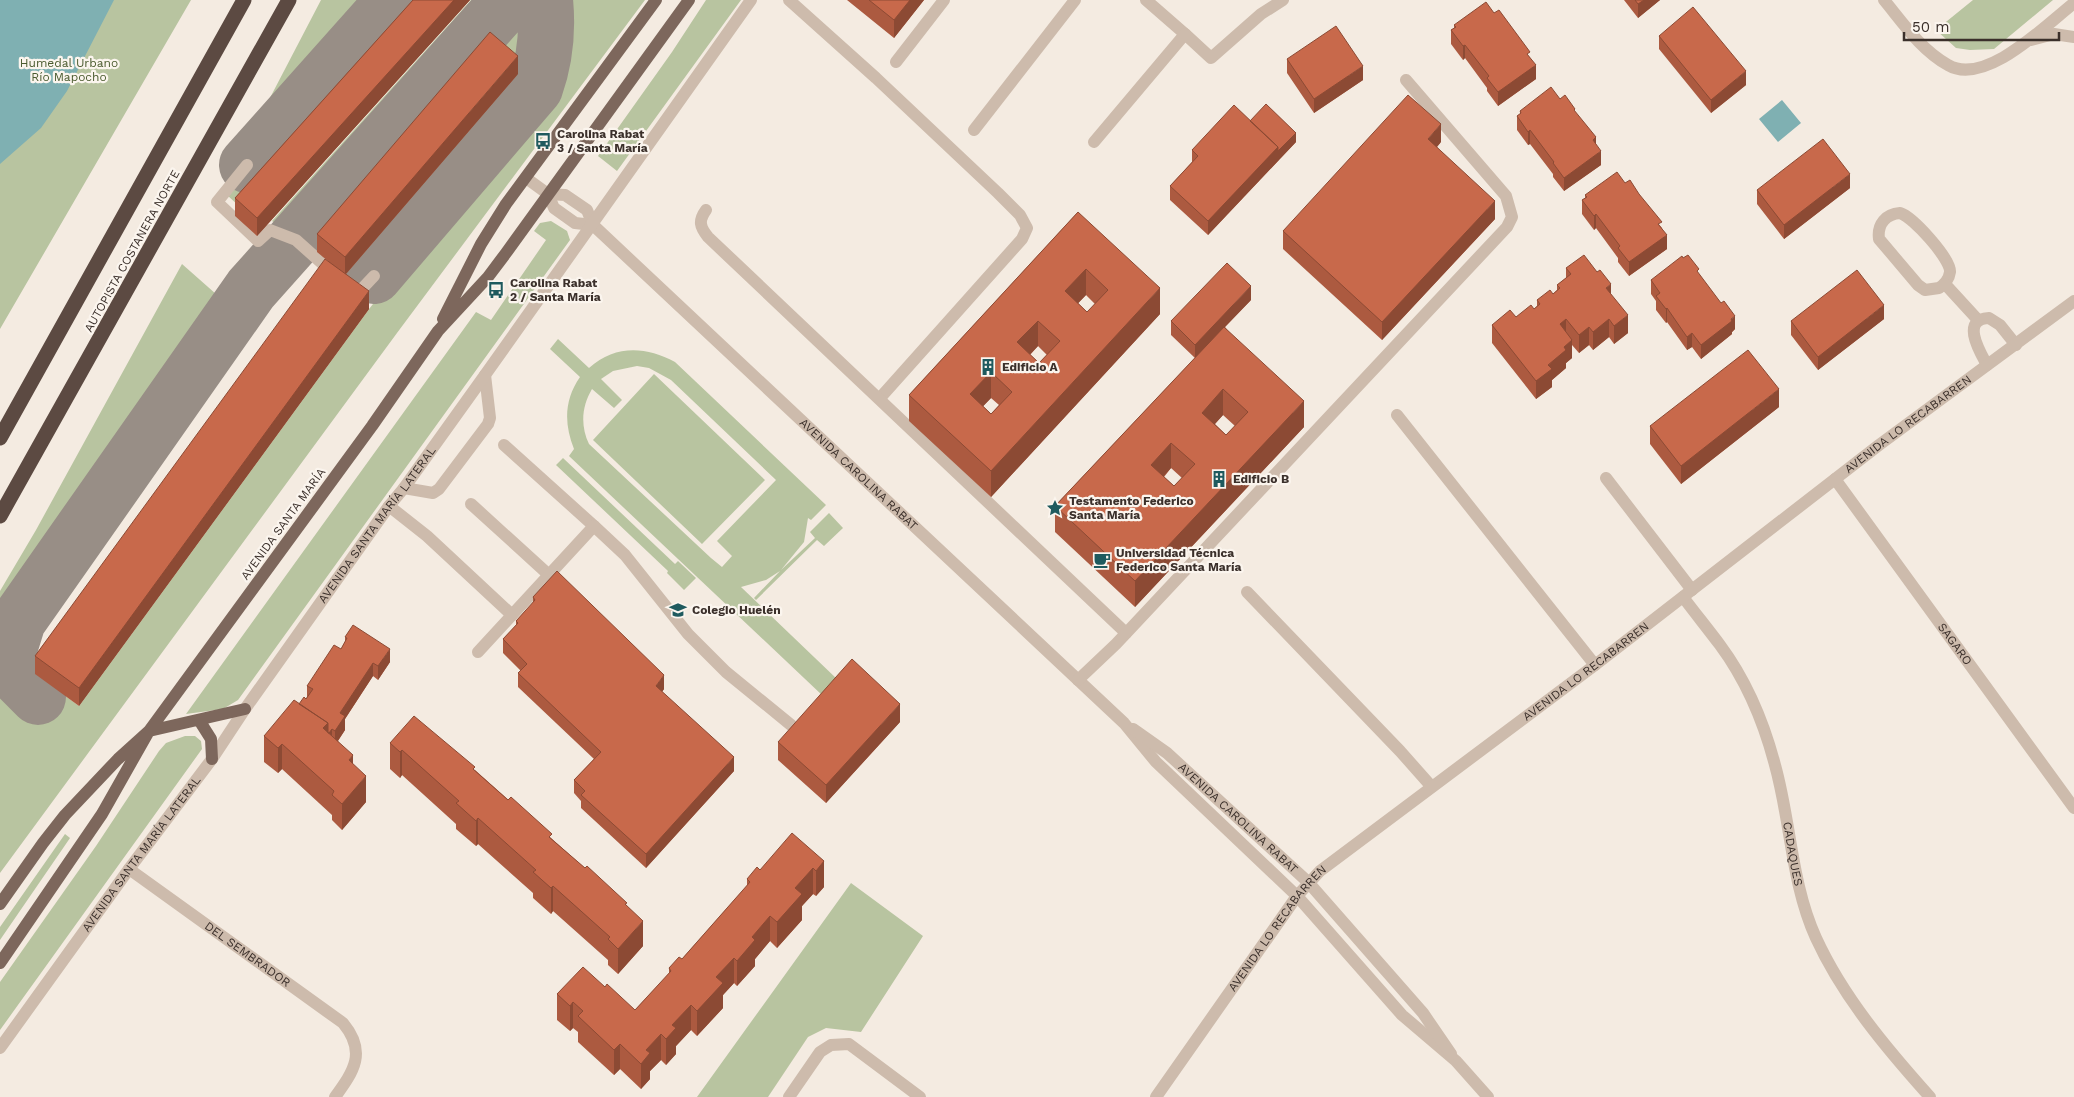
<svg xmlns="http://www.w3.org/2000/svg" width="2074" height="1097" font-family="'Work Sans',sans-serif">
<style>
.green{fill:#b8c4a0;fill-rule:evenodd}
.water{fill:#7fb0b2}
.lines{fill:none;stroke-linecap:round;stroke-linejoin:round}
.taxiway{stroke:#988e86;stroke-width:56}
.minor{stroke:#cdbbac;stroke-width:12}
.major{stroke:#7d675c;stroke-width:12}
.highway{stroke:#5c4a42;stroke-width:15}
.wall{fill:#ac5a40;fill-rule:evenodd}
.shaded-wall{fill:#8c4a34}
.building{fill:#c8694b;stroke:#8c4a34;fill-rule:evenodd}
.labels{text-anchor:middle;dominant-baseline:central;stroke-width:4.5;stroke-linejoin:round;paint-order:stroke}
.park-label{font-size:12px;fill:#4a5a2e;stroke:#fbf5ee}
.poi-label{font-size:12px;font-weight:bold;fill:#3b302b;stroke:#fbf5ee;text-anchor:start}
.street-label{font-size:12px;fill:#3b302b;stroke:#fbf5ee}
</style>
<rect width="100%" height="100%" fill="#f4ebe1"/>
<!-- green -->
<path class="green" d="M0 0H191L0 329Z
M321 0H378L236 163Z
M406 0H424L239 206 227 195Z
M471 0H492L287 233 272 221Z
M556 0H645L397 333 0 873V668L2 673 43 707 56 689 79 706 369 309 373 304 362 296 543 87C551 60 562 28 556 0Z
M706 0H741L617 171 598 156 672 52Z
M1973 0H2053L1994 49 1970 50 1956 48 1936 30Z
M517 5 535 14C537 39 534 60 525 83L353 283 345 275 517 73 317 252 306 241Z
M551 221 567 231 570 240 238 700 223 709 186 714 476 312 491 320 546 240 534 231 540 223Z
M182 264 225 302 0 621V591L36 530Z
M558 339 589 368C615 345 645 346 675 362L826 505 811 520 808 518 804 542 781 570 815 538 810 532 829 513 843 528 824 546 817 540 756 600 754 598 780 571 766 580 741 587 838 680 823 696 569 456 574 449C564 424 564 400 580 377L550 349ZM637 366 649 368 671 380 776 480 717 541 732 556 722 567 711 558 589 444C580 425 582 406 592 389L614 408 622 400 601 379 613 371Z
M654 374 765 480 702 544 593 440Z
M563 458 675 564 678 561 696 578 684 590 667 573 668 571 556 465Z
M185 736H195L201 741 202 749 0 1030V982L96 846 159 751 166 743Z
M65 834 70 838 0 940V927Z
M851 883 923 936 861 1032 826 1028 808 1037 768 1097H697Z"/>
<!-- water -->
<path class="water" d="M0 0H114L67 91 41 128 0 164Z
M1782 100 1801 123 1778 142 1759 119Z"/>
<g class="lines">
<!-- taxiway -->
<path class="taxiway" d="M247 165 394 0
M374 276 535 88C545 60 548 30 545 0
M38 697 13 672 9 650 18 621 251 289 509 0"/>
<!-- minor -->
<g class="minor">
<path d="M789 0 876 78 998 193 1020 215 1027 228 1022 239 880 398"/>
<path d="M1146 0 1185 34"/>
<path d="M1884 0C1903 23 1921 50 1948 65 1985 87 2046 25 2074 3"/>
<path d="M2031 40 2054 34 2074 37"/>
<path d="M896 62 944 0"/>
<path d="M974 130 1075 0"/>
<path d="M1094 142 1185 34 1211 58 1261 14 1283 0"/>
<path d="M247 165 217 202 258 241 270 230 296 240 334 274"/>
<path d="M526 178 548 194 554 208 575 223 593 225"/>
<path id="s1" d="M548 194 565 195 587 210 593 225 1124 723 1156 762 1297 896 1402 1015 1456 1061 1488 1097"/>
<path d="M706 210C698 221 700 227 708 237L1126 633"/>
<path d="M1900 213C1913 217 1951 259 1950 272 1949 279 1945 284 1939 288L1925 290 1918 285 1879 239C1877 224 1886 214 1900 213Z"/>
<path d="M1945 284 1978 320"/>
<path d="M353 291 357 294 374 276"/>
<path d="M1987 365C1980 352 1960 319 1989 318L2000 325 2016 345"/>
<path d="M1397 415 1595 665"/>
<path d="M504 445 594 526"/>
<path d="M1606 478 1692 590"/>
<path id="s2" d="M1835 479 2074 808"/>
<path d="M404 488 433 493 439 489 488 424 490 418 485 375"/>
<path d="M471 504 549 575"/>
<path d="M389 506 427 536 512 615"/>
<path d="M1247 592 1400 751 1431 786"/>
<path id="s3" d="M1683 597C1695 613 1708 629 1720 645 1746 680 1764 723 1775 765 1791 822 1791 883 1816 938 1843 997 1887 1049 1930 1097"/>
<path d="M478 652 594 526 625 555 688 634 726 672 791 725"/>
<path d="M1078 680 1116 644 1507 227 1512 217 1506 196 1406 80"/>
<path id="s4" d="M1133 729 1167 753 1308 882 1423 1013 1451 1054"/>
<path id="s5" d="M129 869 343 1023C367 1052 354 1071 335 1097"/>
<path id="s6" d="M0 1048 129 869 212 759 245 709 389 506 404 488 485 375 751 0"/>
<path d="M789 1097 820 1052 831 1045 849 1044 920 1097"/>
<path id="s7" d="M1156 1097 1297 896 1320 871 1595 665 1879 445 2074 301"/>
</g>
<!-- major -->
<path class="major" d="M443 319 481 244 506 204 656 0
M199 720 211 739 212 759
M0 904 43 843 65 815 118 759 149 731 245 709
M0 963 102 814 149 731 372 426 438 331 488 277 506 253 689 0"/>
<!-- highway -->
<path class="highway" d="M0 438 244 0
M0 516 289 0"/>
</g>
<!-- wall -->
<path class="wall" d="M413 0H470L257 236 235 216V198Z
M847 0H924L894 38Z
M1624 0H1660L1638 18Z
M1494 13 1530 58 1536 79 1498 106 1487 91V88L1465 58 1463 60 1451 44V30L1454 28V25Z
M1659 36 1746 85 1711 113 1659 49Z
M1287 59 1363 80 1314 113 1287 73Z
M518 74 346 274 369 309 79 706 35 674V656L329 262 317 252V234Z
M1560 99 1575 112 1596 144 1601 165 1564 191 1553 177V174L1530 144 1528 145 1517 130V116L1520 114V111Z
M1250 121 1296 142 1208 235 1170 200V186L1192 162V150Z
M1441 142 1437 147 1495 219 1382 340 1283 249V231Z
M1625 183 1662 228 1667 249 1629 276 1618 262V258L1596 228 1594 230 1582 214V200L1585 198V195Z
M1850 188 1784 239 1757 204V190Z
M1078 212 1160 314 991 497 909 421V395ZM1086 295 1095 304 1087 312 1078 303ZM1038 346 1047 355 1039 363 1030 355ZM991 398 999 405 991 414 983 406Z
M1566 268 1611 294 1628 333 1614 344 1609 337 1593 350 1589 345 1579 353 1572 345V358L1566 363V368L1552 380V387L1536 399 1492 343V325L1516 317 1534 309 1537 306V300L1553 294 1557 290V285L1566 278Z
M1699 274 1735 329 1732 332V334L1701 359 1692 347 1687 350 1667 322 1666 323 1656 310V301L1651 294V280Z
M1251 300 1225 327 1304 427 1135 607 1055 532V506L1195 358 1171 335V321ZM1223 415 1235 426 1226 435 1215 424ZM1171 468 1182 478 1174 486 1164 477Z
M1884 319 1818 370 1791 335V321Z
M1779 407 1681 484 1650 444V426Z
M533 597 664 689 662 692 734 771 646 868 581 808V801L574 793V780L594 759 518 687V673L521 671 503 653V639L516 626V621L533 603Z
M345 637 390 662 378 680 373 676 345 719V730L338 741 353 764 366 802 342 830 332 820V815L282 769 278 773 264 762V736L299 704 306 699 307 697V686L341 649 345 642Z
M900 722 826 803 778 760V742Z
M390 743 475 770 627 906 643 946 618 974 608 965V960L553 911 551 914 533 898V893L478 844 476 846 456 829V824L402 775 400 778 390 769Z
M824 861V887L816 896 813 894 802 906V920L777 948 770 941 755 959V966L737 986 734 983 723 995V1008L697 1036 691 1030 676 1046V1054L666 1065 661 1060 650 1071V1079L641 1089 620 1069 614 1075 578 1042V1032L573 1028 570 1031 557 1020V994L605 987 635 1010 669 974V968L682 959 747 886V879L760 870Z"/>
<!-- shaded-wall -->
<path class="shaded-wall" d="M454 0H470L257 236V218Z
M910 0H924L894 38V20Z
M1644 0H1660L1638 18V4Z
M1465 45V58L1463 60V46Z
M518 56V74L345 275V257Z
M1536 65V79L1498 106V92Z
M1363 66V80L1314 113V99Z
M1746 71V85L1711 113V100Z
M1441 124V142L1428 157V139Z
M1530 130V144L1528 145V132Z
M1296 133V142L1278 161V151Z
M1596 137V151L1593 140Z
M1278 147V161L1208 235V221Z
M1601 151V165L1564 191V178Z
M1850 174V188L1784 239V225Z
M1495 201V219L1382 340V322Z
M1596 214V228L1594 230V216Z
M1667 235V249L1629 276V262Z
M1086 269V295L1065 317V291Z
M1611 284V301L1606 288Z
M1251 286V300L1195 358V345Z
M1160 288V314L991 497V471Z
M369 291V309L79 706V688Z
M1884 305V319L1818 370V357Z
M1667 308V322L1666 323V309Z
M1628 315V333L1614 344V326Z
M1735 316V329L1732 332V334L1701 359V345Z
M1566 319V337L1560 324Z
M1609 319V337L1593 350V332Z
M1038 321V346L1017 368V342Z
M1589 327V345L1579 353V335Z
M1692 333V347L1687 350V337Z
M1572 340V358L1566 363V368L1552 380V387L1536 399V381L1564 347Z
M991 372V398L970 420V394Z
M1223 389V415L1202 438V413Z
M1779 389V407L1681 484V466Z
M1304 401V427L1135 607V581Z
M1171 443V468L1151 490V465Z
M390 649V662L378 680V666Z
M373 663V676L345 719V730L335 745V731L340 713Z
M664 675V689L656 700V686Z
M900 704V722L826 803V785Z
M328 723 332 729V743L323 728Z
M282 744V769L278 773V748Z
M402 750V775L400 778V752Z
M353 755V780L349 760Z
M734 757V771L646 868V854Z
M366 776V802L342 830V804Z
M478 818V844L476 846V821Z
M824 861V887L816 896V871Z
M813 868V894L802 906V920L777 948V922L795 888Z
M553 886V911L551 914V888Z
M770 916V941L755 959V966L737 986V961L752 937Z
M643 921V946L618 974V949Z
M734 958V983L723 995V1008L697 1036V1011L716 977Z
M573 1002V1028L570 1031V1006Z
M691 1005V1030L676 1046V1054L666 1065V1039L672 1025Z
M661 1034V1060L650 1071V1079L641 1089V1064L646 1050Z
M620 1044V1069L614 1075V1050Z"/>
<!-- building -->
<path class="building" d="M413 0H454L257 218 235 198Z
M869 0H910L894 20Z
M1635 0H1644L1638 4Z
M1486 2 1494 13 1499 10 1530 52 1527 54 1536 65 1498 92 1487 78 1489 76 1465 45 1463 46 1451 30 1456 27 1454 25Z
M1693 7 1746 71 1711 100 1659 36Z
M1336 26 1363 66 1314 99 1287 59Z
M490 32 518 56 345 257 317 234Z
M1551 87 1560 99 1565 95 1575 109 1574 110 1596 137 1593 140 1601 151 1564 178 1553 163 1554 162 1530 130 1528 132 1517 116 1521 113 1520 111Z
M1408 95 1441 124 1428 139 1495 201 1382 322 1283 231Z
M1266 104 1296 133 1278 151V147L1250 121Z
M1234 105 1278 147 1208 221 1170 186 1198 156 1192 150Z
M1823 139 1850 174 1784 225 1757 190Z
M1617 172 1625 183 1630 180 1639 194 1662 222 1658 224 1667 235 1629 262 1618 248 1620 246 1596 214 1594 216 1582 200 1587 197 1585 195Z
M1078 212 1160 288 991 471 909 395ZM1086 269 1108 290 1087 312 1065 291ZM1038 321 1060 341 1039 363 1017 342ZM991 372 1012 392 991 414 970 394Z
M1584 255 1597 272 1600 270 1611 284 1606 288 1628 315 1614 326 1609 319 1593 332 1589 327 1579 335 1566 319 1560 324 1572 340 1564 347 1566 350 1548 365 1552 369 1536 381 1492 325 1510 310 1516 317 1531 305 1534 309 1540 304 1537 300 1550 290 1553 294 1560 288 1557 285 1571 274 1566 268Z
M1688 255 1699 269 1697 271 1721 303 1724 301 1735 316 1731 319 1732 321 1701 345 1692 333 1687 337 1667 308 1666 309 1656 296 1660 293 1651 280 1682 256 1683 258Z
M325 259 369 291 79 688 35 656Z
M1227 263 1251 286 1195 345 1171 321Z
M1857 270 1884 305 1818 357 1791 321Z
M1224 327 1304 401 1135 581 1055 506ZM1223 389 1248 412 1226 435 1202 413ZM1171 443 1195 464 1174 486 1151 465Z
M1748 350 1779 389 1681 466 1650 426Z
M557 571 664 675 656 686 734 757 646 854 581 795 585 791 574 780 601 752 518 673 527 664 503 639 518 623 516 621 535 600 533 597Z
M353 625 390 649 378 666 373 663 340 713 345 716 335 731 332 729 329 733H328V723L299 704 304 697 306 699 313 689 307 686 334 645 341 649 347 638 345 637Z
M852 659 900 704 826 785 778 742Z
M294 700 328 723 323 728 353 755 349 760 366 776 342 804 332 795 334 791 282 744 278 748 264 736Z
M414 716 475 767 473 769 508 800 511 797 552 834 549 837 585 868 587 866 627 903 625 904 643 921 618 949 608 939 610 937 553 886 551 888 533 872 536 870 478 818 476 821 456 803 459 801 402 750 400 752 390 743Z
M792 833 824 861 816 871 813 868 795 888 802 894 777 922 770 916 752 937 755 940 737 961 734 958 716 977 723 983 697 1011 691 1005 672 1025 676 1028 666 1039 661 1034 646 1050 650 1053 641 1064 620 1044 614 1050 578 1016 583 1011 573 1002 570 1006 557 994 583 967 605 987 607 984 635 1010 671 971 669 968 679 957 682 959 750 882 747 879 757 867 760 870Z"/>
<!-- icons -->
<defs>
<g id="bus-bare" transform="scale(1.35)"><path d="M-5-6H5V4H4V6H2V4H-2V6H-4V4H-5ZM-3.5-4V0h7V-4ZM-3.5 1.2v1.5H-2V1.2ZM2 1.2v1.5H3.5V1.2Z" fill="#1f5a5e" stroke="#fbf5ee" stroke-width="2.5" paint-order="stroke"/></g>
<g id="building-bare" transform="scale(1.35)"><path d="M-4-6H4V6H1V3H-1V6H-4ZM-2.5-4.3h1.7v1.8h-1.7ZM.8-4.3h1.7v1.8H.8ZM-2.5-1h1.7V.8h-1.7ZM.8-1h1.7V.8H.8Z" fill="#1f5a5e" stroke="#fbf5ee" stroke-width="2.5" paint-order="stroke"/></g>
<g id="sight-bare" transform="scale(1.35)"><path d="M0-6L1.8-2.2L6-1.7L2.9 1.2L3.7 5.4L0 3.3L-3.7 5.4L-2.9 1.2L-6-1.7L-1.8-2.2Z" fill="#1f5a5e" stroke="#fbf5ee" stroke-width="2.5" paint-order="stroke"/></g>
<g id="cafe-bare" transform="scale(1.35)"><path d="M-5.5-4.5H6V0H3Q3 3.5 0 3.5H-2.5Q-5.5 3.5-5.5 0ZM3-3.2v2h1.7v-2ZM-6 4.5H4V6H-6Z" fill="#1f5a5e" stroke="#fbf5ee" stroke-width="2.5" paint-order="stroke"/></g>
<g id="school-bare" transform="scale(1.35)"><path d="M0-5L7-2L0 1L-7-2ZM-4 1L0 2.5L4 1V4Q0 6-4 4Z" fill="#1f5a5e" stroke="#fbf5ee" stroke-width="2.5" paint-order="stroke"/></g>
</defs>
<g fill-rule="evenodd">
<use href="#bus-bare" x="543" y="141"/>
<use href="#bus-bare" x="496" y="290"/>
<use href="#building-bare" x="988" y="367"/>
<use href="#building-bare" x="1219" y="479"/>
<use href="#sight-bare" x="1055" y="508"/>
<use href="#cafe-bare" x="1102" y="560"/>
<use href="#school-bare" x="678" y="610"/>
</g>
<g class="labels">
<!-- park labels -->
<g class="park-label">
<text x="69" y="63">Humedal Urbano<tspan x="69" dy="14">Río Mapocho</tspan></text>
</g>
<!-- poi labels -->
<g class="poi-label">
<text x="557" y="134">Carolina Rabat<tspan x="557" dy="14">3 / Santa María</tspan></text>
<text x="510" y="283">Carolina Rabat<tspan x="510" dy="14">2 / Santa María</tspan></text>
<text x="1002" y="367">Edificio A</text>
<text x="1233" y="479">Edificio B</text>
<text x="1069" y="501">Testamento Federico<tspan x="1069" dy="14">Santa María</tspan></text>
<text x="1116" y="553">Universidad Técnica<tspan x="1116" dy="14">Federico Santa María</tspan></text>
<text x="692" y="610">Colegio Huelén</text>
</g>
<!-- street labels -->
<g class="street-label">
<text transform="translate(132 251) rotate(-61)">AUTOPISTA COSTANERA NORTE</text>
<text stroke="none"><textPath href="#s7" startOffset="1018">AVENIDA LO RECABARREN</textPath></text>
<text stroke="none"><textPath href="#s1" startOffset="424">AVENIDA CAROLINA RABAT</textPath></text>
<text transform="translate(283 524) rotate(-54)">AVENIDA SANTA MARÍA</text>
<text stroke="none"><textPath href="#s6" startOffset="645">AVENIDA SANTA MARÍA LATERAL</textPath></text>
<text stroke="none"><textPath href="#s2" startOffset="204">SAGARO</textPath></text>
<text stroke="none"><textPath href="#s7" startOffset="612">AVENIDA LO RECABARREN</textPath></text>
<text stroke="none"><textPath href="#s4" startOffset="138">AVENIDA CAROLINA RABAT</textPath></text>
<text stroke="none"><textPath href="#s6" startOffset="240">AVENIDA SANTA MARÍA LATERAL</textPath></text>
<text stroke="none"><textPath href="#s3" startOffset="284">CADAQUES</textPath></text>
<text stroke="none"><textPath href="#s7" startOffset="208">AVENIDA LO RECABARREN</textPath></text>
<text stroke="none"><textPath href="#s5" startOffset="146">DEL SEMBRADOR</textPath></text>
</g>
</g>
<!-- scale -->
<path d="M1904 32v8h155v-8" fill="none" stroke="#3b302b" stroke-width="2.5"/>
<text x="1912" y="32" font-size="15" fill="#3b302b" stroke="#fbf5ee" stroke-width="4" paint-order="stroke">50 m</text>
</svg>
